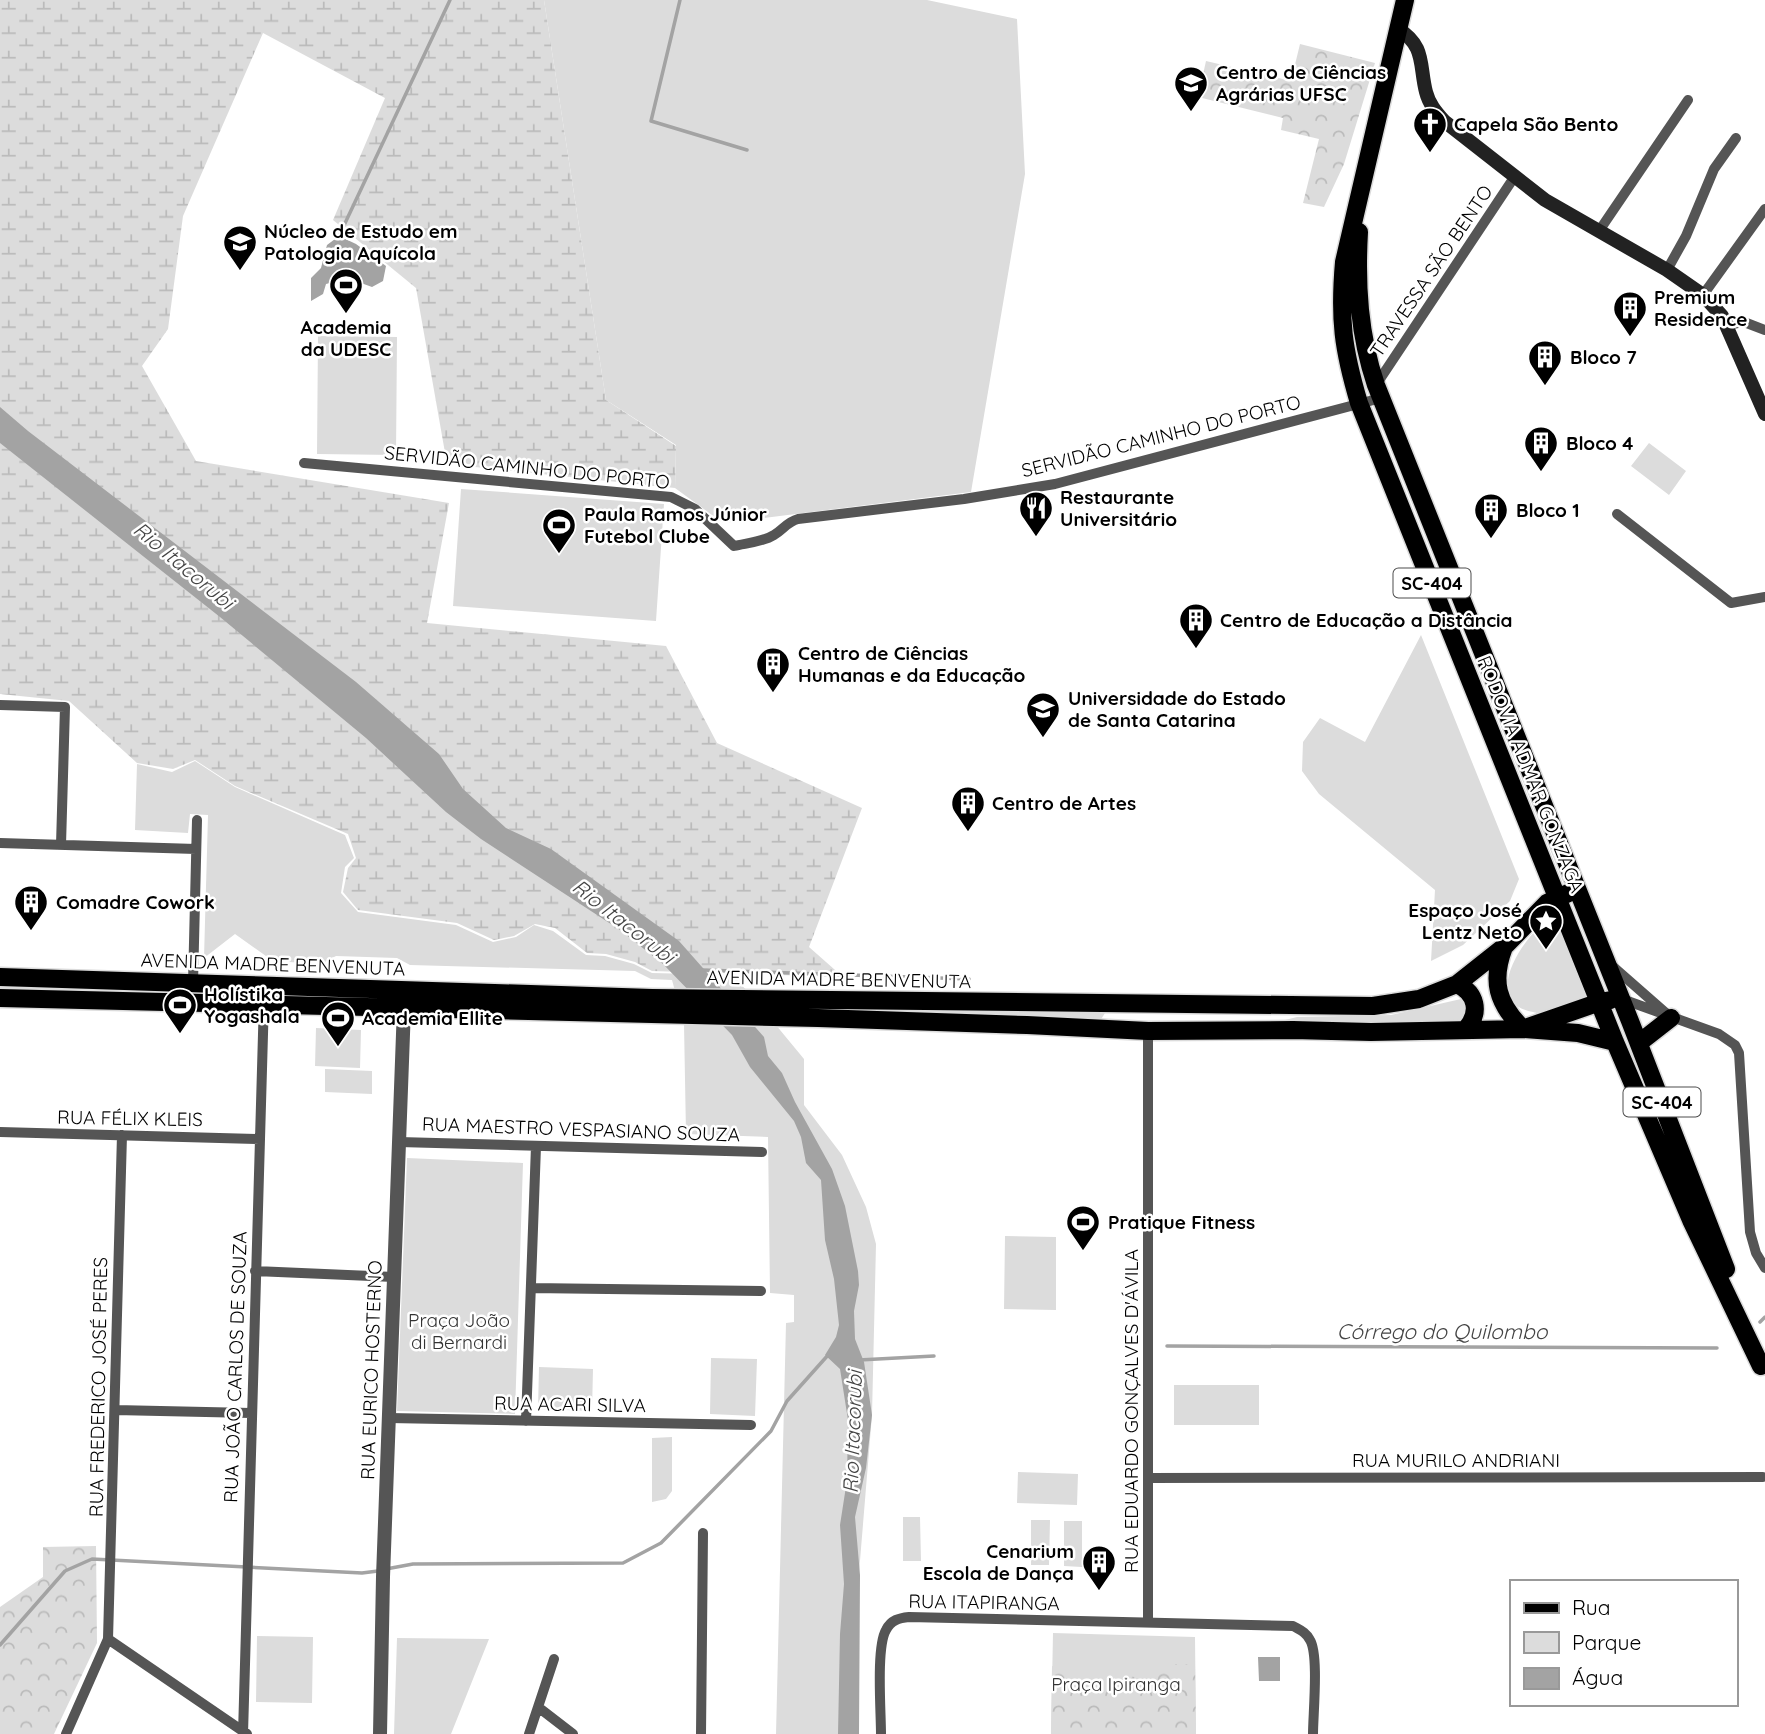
<svg xmlns="http://www.w3.org/2000/svg" width="1765" height="1734" font-family="Quicksand,sans-serif">
<style>
.green{fill:#dcdcdc}
.forest{fill:url(#forest-crowns)}
.wetland{fill:url(#wetland-marsh)}
.water{fill:#a3a3a3}
.lines{fill:none;stroke-linecap:round;stroke-linejoin:round}
.stream{stroke:#a3a3a3;stroke-width:3.5}
.primary-casing{stroke:#dbdbdb;stroke-width:21}
.minor{stroke:#555;stroke-width:10}
.tertiary{stroke:#555;stroke-width:14}
.secondary{stroke:#222;stroke-width:14}
.primary{stroke:#000;stroke-width:18}
.labels{text-anchor:middle;dominant-baseline:central;stroke-width:5;stroke-linejoin:round;paint-order:stroke}
.shield{fill:#fff;stroke:#4c4c4c;stroke-width:2}
.shield-label{font-size:18px;font-weight:bold;fill:#000}
.poi-label{font-size:19px;font-weight:bold;fill:#000;stroke:#fff;text-anchor:start}
.street-label{font-size:19px;fill:#000;stroke:#fff}
.park-label{font-size:19px;fill:#333;stroke:#fff}
.water-label{font-size:21px;font-style:italic;fill:#444;stroke:#fff}
</style>
<defs>
<pattern id="forest-crowns" width="20" height="18" patternUnits="userSpaceOnUse" patternTransform="scale(1.75)"><rect width="20" height="18" fill="#dcdcdc"/><path d="M2 6a3 3 0 1 1 6 0M12 15a3 3 0 1 1 6 0" fill="none" stroke="#bbb"/></pattern>
<pattern id="wetland-marsh" width="20" height="14" patternUnits="userSpaceOnUse" patternTransform="scale(1.75)"><rect width="20" height="14" fill="#dcdcdc"/><path d="M1 5h8M5 5V1M11 12h8M15 12V8" fill="none" stroke="#bbb"/></pattern>
</defs>
<rect width="100%" height="100%" fill="#fff"/>
<!-- green -->
<path class="green" d="M544 0H927L1017 19 1025 174 971 492 723 523 675 488 676 445 606 400Z
M318 336 397 337 396 455 317 454Z
M1649 443 1686 471 1669 495 1631 466Z
M461 489 664 504 656 621 453 606Z
M1421 635 1519 879 1510 901 1463 945 1431 961 1435 890 1319 794 1302 771 1303 742 1320 718 1365 742Z
M195 761 235 787 345 835 354 858 345 867 341 893 358 912 456 925 493 942 516 937 534 925 553 931 586 955 605 956 634 964 652 973 733 975 761 1007 1105 1013 1100 1021 766 1013 804 1059V1105L842 1155 866 1207 876 1244 872 1415 857 1597V1734H776L786 1323 794 1322V1295L770 1293 768 1137 686 1134 684 1024 672 980 651 979 635 971 410 965 397 958 336 956 321 964 273 961 235 934 204 958 208 815 190 814 188 833 135 830 137 764 172 772Z
M1557 914 1589 997C1578 1003 1561 1014 1549 1015 1544 1016 1537 1013 1533 1012 1476 1002 1528 927 1557 914Z
M1461 999 1469 1005 1462 1022 1257 1027 1297 1017 1391 1015Z
M316 1028 361 1030 360 1068 315 1066Z
M325 1069 372 1071V1094L325 1092Z
M407 1158 523 1163 515 1414 397 1411Z
M1005 1236 1056 1237V1310L1004 1309Z
M711 1358 757 1359 755 1416 710 1414Z
M539 1367 593 1369 592 1411 538 1409Z
M1174 1385H1259V1425H1174Z
M672 1437V1491L666 1499 652 1502V1438Z
M1018 1472 1078 1474 1077 1505 1017 1503Z
M903 1517H920L921 1561H903Z
M1031 1520H1050L1049 1565H1031Z
M1064 1521H1082V1567L1064 1566Z
M1053 1633 1195 1637 1196 1734H1051Z
M257 1636 313 1637 312 1703 256 1702Z
M397 1638 489 1639 451 1734H394Z"/>
<!-- forest -->
<path class="forest" d="M1300 44 1375 63 1344 164 1324 207 1303 203 1319 139 1281 130 1283 118 1198 97 1206 61 1291 81Z
M96 1546 97 1643 54 1734H0V1607L43 1577V1547Z
M1160 1664H1195L1196 1734H1051L1052 1666C1058 1667 1065 1668 1070 1672 1080 1682 1082 1692 1099 1689 1120 1662 1115 1681 1139 1676 1147 1674 1153 1668 1160 1664Z"/>
<!-- wetland -->
<path class="wetland" d="M0 0H544L606 400 676 446 675 488 447 464 416 288 333 220 385 98 263 33 183 216 168 329 142 366 196 461 449 503 427 623 666 646 717 743 862 808 809 947 843 977 652 971 635 962 606 954 587 953 555 928 535 924 514 936 494 940 457 923 358 910 343 892 348 868 356 858 348 834 235 786 195 760 173 769 137 763 69 701 0 694Z"/>
<!-- water -->
<path class="water" d="M339 236 356 244 386 266 383 281 372 287 361 283 352 286 342 280 326 284 323 294 311 301V278L321 268 327 245Z
M0 407 28 431 356 682 439 754 463 789 506 828 551 849 679 941 764 1037 768 1056 782 1073 795 1102 832 1169 845 1206 858 1271 859 1285 854 1311 855 1339 864 1362 872 1415 866 1468 855 1517 860 1575 859 1734H838L840 1634 844 1584 840 1525 847 1480 848 1420 840 1369 825 1355 836 1337 839 1325 834 1279 825 1240 821 1180 806 1163 801 1137 794 1121 750 1067 732 1035 663 964 620 930 481 839 446 812 366 738 220 617 0 443Z
M1258 1657H1280V1681H1259Z"/>
<g class="lines">
<!-- stream -->
<path class="stream" d="M680 0 651 121 747 150
M339 236 450 0
M702 970 969 979
M1760 1322 1765 1317
M1167 1346 1717 1348
M859 1360 934 1356
M386 1569 413 1564 623 1563 661 1543 771 1431 787 1401 829 1354
M0 1645 65 1571 92 1559 362 1573 378 1571"/>
<!-- primary casing -->
<g class="primary-casing">
<path id="primary" d="M1405 0 1344 262C1339 319 1343 349 1359 403L1615 1042 1691 1220 1761 1366
M1359 232C1356 285 1359 335 1376 385L1630 1021 1726 1269
M1504 947C1491 981 1497 1003 1523 1029
M0 977 652 998 1373 1006 1419 999 1457 984 1505 946 1547 903 1577 889
M1457 984C1476 993 1481 1012 1466 1029
M0 998 818 1018 1027 1025 1148 1031 1293 1030 1371 1032 1523 1029 1578 1033 1615 1042
M1528 1027 1600 1002 1611 1000
M1639 1043 1671 1018"/>
</g>
<!-- minor -->
<path class="minor" d="M1599 231 1688 100
M1667 270 1686 236 1714 169 1736 138
M1703 295 1765 209
M1726 325 1744 322 1765 330
M1376 385 1515 176
M304 463 671 497 695 509 734 546C747 543 763 542 774 535 784 529 787 522 798 519L964 499 1055 484 1381 398
M1617 514 1731 603 1765 597
M0 705 65 707 61 845
M0 843 196 849
M1610 964 1667 1014
M193 983 197 820
M1622 999 1719 1034 1735 1045 1739 1053 1750 1232 1756 1253 1765 1268
M1148 1031V1622
M0 1132 259 1139
M399 1142 762 1152
M255 1271 394 1277
M531 1288 761 1291
M115 1410 251 1413
M389 1418 751 1425
M526 1421 536 1146
M1148 1478 1763 1477
M108 1639 247 1734
M538 1707 573 1734
M66 1734 108 1639 122 1135
M243 1734 264 999
M529 1734 554 1659
M701 1734 703 1533
M881 1734C881 1711 876 1647 886 1630 891 1620 899 1618 909 1617L1293 1626C1300 1630 1306 1632 1310 1640 1319 1655 1313 1714 1313 1734"/>
<!-- tertiary -->
<path class="tertiary" d="M380 1734 383 1577 404 1007"/>
<!-- secondary -->
<path class="secondary" d="M1398 29C1426 46 1419 65 1426 92 1429 104 1436 112 1444 121L1545 200 1667 270 1703 295 1722 316 1765 414"/>
<!-- primary -->
<use href="#primary" class="primary"/>
</g>
<!-- icons -->
<defs>
<g id="university-pin" transform="scale(1.75)"><path d="M0 17L-7.5 6A9.5 9.5 0 1 1 7.5 6Z" fill="#000" stroke="#fff"/><path d="M0-5L7-2L0 1L-7-2ZM-4 1L0 2.5L4 1V4Q0 6-4 4Z" fill="#fff"/></g>
<g id="church-pin" transform="scale(1.75)"><path d="M0 17L-7.5 6A9.5 9.5 0 1 1 7.5 6Z" fill="#000" stroke="#fff"/><path d="M-1.2-6h2.4v3.5h3.3v2.4h-3.3V6h-2.4V-.1h-3.3v-2.4h3.3Z" fill="#fff"/></g>
<g id="stadium-pin" transform="scale(1.75)"><path d="M0 17L-7.5 6A9.5 9.5 0 1 1 7.5 6Z" fill="#000" stroke="#fff"/><path d="M0-5a6.5 5 0 1 0 0 10a6.5 5 0 1 0 0-10ZM-3.5-1.8h7v3.6h-7Z" fill="#fff"/></g>
<g id="building-pin" transform="scale(1.75)"><path d="M0 17L-7.5 6A9.5 9.5 0 1 1 7.5 6Z" fill="#000" stroke="#fff"/><path d="M-4-6H4V6H1V3H-1V6H-4ZM-2.5-4.3h1.7v1.8h-1.7ZM.8-4.3h1.7v1.8H.8ZM-2.5-1h1.7V.8h-1.7ZM.8-1h1.7V.8H.8Z" fill="#fff"/></g>
<g id="restaurant-pin" transform="scale(1.75)"><path d="M0 17L-7.5 6A9.5 9.5 0 1 1 7.5 6Z" fill="#000" stroke="#fff"/><path d="M-5-6h1v4h1v-4h1v4h1v-4h1v5L-1.5 .5V6h-2V.5L-5-1ZM5-6V6H3V1.5H1.5Q1.5-4 5-6Z" fill="#fff"/></g>
<g id="sight-pin" transform="scale(1.75)"><path d="M0 17L-7.5 6A9.5 9.5 0 1 1 7.5 6Z" fill="#000" stroke="#fff"/><path d="M0-6L1.8-2.2L6-1.7L2.9 1.2L3.7 5.4L0 3.3L-3.7 5.4L-2.9 1.2L-6-1.7L-1.8-2.2Z" fill="#fff"/></g>
</defs>
<g fill-rule="evenodd">
<use href="#university-pin" x="1191" y="83"/>
<use href="#church-pin" x="1430" y="124"/>
<use href="#university-pin" x="240" y="242"/>
<use href="#stadium-pin" x="346" y="285"/>
<use href="#building-pin" x="1630" y="308"/>
<use href="#building-pin" x="1545" y="357"/>
<use href="#building-pin" x="1541" y="443"/>
<use href="#restaurant-pin" x="1036" y="508"/>
<use href="#building-pin" x="1491" y="510"/>
<use href="#stadium-pin" x="559" y="525"/>
<use href="#building-pin" x="1196" y="620"/>
<use href="#building-pin" x="773" y="664"/>
<use href="#university-pin" x="1043" y="709"/>
<use href="#building-pin" x="968" y="803"/>
<use href="#building-pin" x="31" y="902"/>
<use href="#sight-pin" x="1546" y="921"/>
<use href="#stadium-pin" x="180" y="1005"/>
<use href="#stadium-pin" x="338" y="1018"/>
<use href="#stadium-pin" x="1083" y="1222"/>
<use href="#building-pin" x="1099" y="1562"/>
</g>
<g class="labels">
<!-- shield labels -->
<g class="shield">
<rect x="1393.5" y="568.5" width="77" height="29" rx="5"/>
<rect x="1623.5" y="1087.5" width="77" height="29" rx="5"/>
</g>
<g class="shield-label">
<text x="1432" y="583">SC-404</text>
<text x="1662" y="1102">SC-404</text>
</g>
<!-- poi labels -->
<g class="poi-label">
<text x="1216" y="72">Centro de Ciências<tspan x="1216" dy="22">Agrárias UFSC</tspan></text>
<text x="1454" y="124">Capela São Bento</text>
<text x="264" y="231">Núcleo de Estudo em<tspan x="264" dy="22">Patologia Aquícola</tspan></text>
<text x="1654" y="297">Premium<tspan x="1654" dy="22">Residence</tspan></text>
<text x="346" y="327" text-anchor="middle">Academia<tspan x="346" dy="22">da UDESC</tspan></text>
<text x="1570" y="357">Bloco 7</text>
<text x="1566" y="443">Bloco 4</text>
<text x="1060" y="497">Restaurante<tspan x="1060" dy="22">Universitário</tspan></text>
<text x="1516" y="510">Bloco 1</text>
<text x="584" y="514">Paula Ramos Júnior<tspan x="584" dy="22">Futebol Clube</tspan></text>
<text x="1220" y="620">Centro de Educação a Distância</text>
<text x="798" y="653">Centro de Ciências<tspan x="798" dy="22">Humanas e da Educação</tspan></text>
<text x="1068" y="698">Universidade do Estado<tspan x="1068" dy="22">de Santa Catarina</tspan></text>
<text x="992" y="803">Centro de Artes</text>
<text x="56" y="902">Comadre Cowork</text>
<text x="1522" y="910" text-anchor="end">Espaço José<tspan x="1522" dy="22">Lentz Neto</tspan></text>
<text x="204" y="994">Holístika<tspan x="204" dy="22">Yogashala</tspan></text>
<text x="362" y="1018">Academia Ellite</text>
<text x="1108" y="1222">Pratique Fitness</text>
<text x="1074" y="1551" text-anchor="end">Cenarium<tspan x="1074" dy="22">Escola de Dança</tspan></text>
</g>
<!-- street labels -->
<g class="street-label">
<text transform="translate(1431 271) rotate(-56)">TRAVESSA SÃO BENTO</text>
<text transform="translate(1161 436) rotate(-14)">SERVIDÃO CAMINHO DO PORTO</text>
<text transform="translate(527 467) rotate(6)">SERVIDÃO CAMINHO DO PORTO</text>
<text transform="translate(1531 774) rotate(68)">RODOVIA ADMAR GONZAGA</text>
<text transform="translate(273 964) rotate(2)">AVENIDA MADRE BENVENUTA</text>
<text transform="translate(839 979) rotate(1)">AVENIDA MADRE BENVENUTA</text>
<text transform="translate(130 1118) rotate(1)">RUA FÉLIX KLEIS</text>
<text transform="translate(581 1129) rotate(2)">RUA MAESTRO VESPASIANO SOUZA</text>
<text transform="translate(235 1367) rotate(-88)">RUA JOÃO CARLOS DE SOUZA</text>
<text transform="translate(371 1370) rotate(-88)">RUA EURICO HOSTERNO</text>
<text transform="translate(98 1387) rotate(-89)">RUA FREDERICO JOSÉ PERES</text>
<text transform="translate(570 1404) rotate(1)">RUA ACARI SILVA</text>
<text transform="translate(1131 1411) rotate(-90)">RUA EDUARDO GONÇALVES D'ÁVILA</text>
<text x="1456" y="1460">RUA MURILO ANDRIANI</text>
<text transform="translate(984 1602) rotate(1)">RUA ITAPIRANGA</text>
</g>
<!-- park labels -->
<g class="park-label">
<text x="459" y="1320">Praça João<tspan x="459" dy="22">di Bernardi</tspan></text>
<text x="1116" y="1684">Praça Ipiranga</text>
</g>
<!-- water labels -->
<g class="water-label">
<text transform="translate(184 565) rotate(40)">Rio Itacorubi</text>
<text transform="translate(624 921) rotate(38)">Rio Itacorubi</text>
<text x="1442" y="1331">Córrego do Quilombo</text>
<text transform="translate(852 1432) rotate(-88)">Rio Itacorubi</text>
</g>
</g>
<!-- legend -->
<rect x="1510" y="1580" width="228" height="126" fill="#ffffff" stroke="#999999" stroke-width="2"/>
<rect x="1524" y="1603" width="35" height="10" fill="#000000" stroke="#999999" stroke-width="2"/>
<text x="1572" y="1615" font-size="21" fill="#000000">Rua</text>
<rect x="1524" y="1632" width="35" height="21" fill="#dcdcdc" stroke="#999999" stroke-width="2"/>
<text x="1572" y="1650" font-size="21" fill="#000000">Parque</text>
<rect x="1524" y="1668" width="35" height="21" fill="#a3a3a3" stroke="#999999" stroke-width="2"/>
<text x="1572" y="1685" font-size="21" fill="#000000">Água</text>
</svg>
